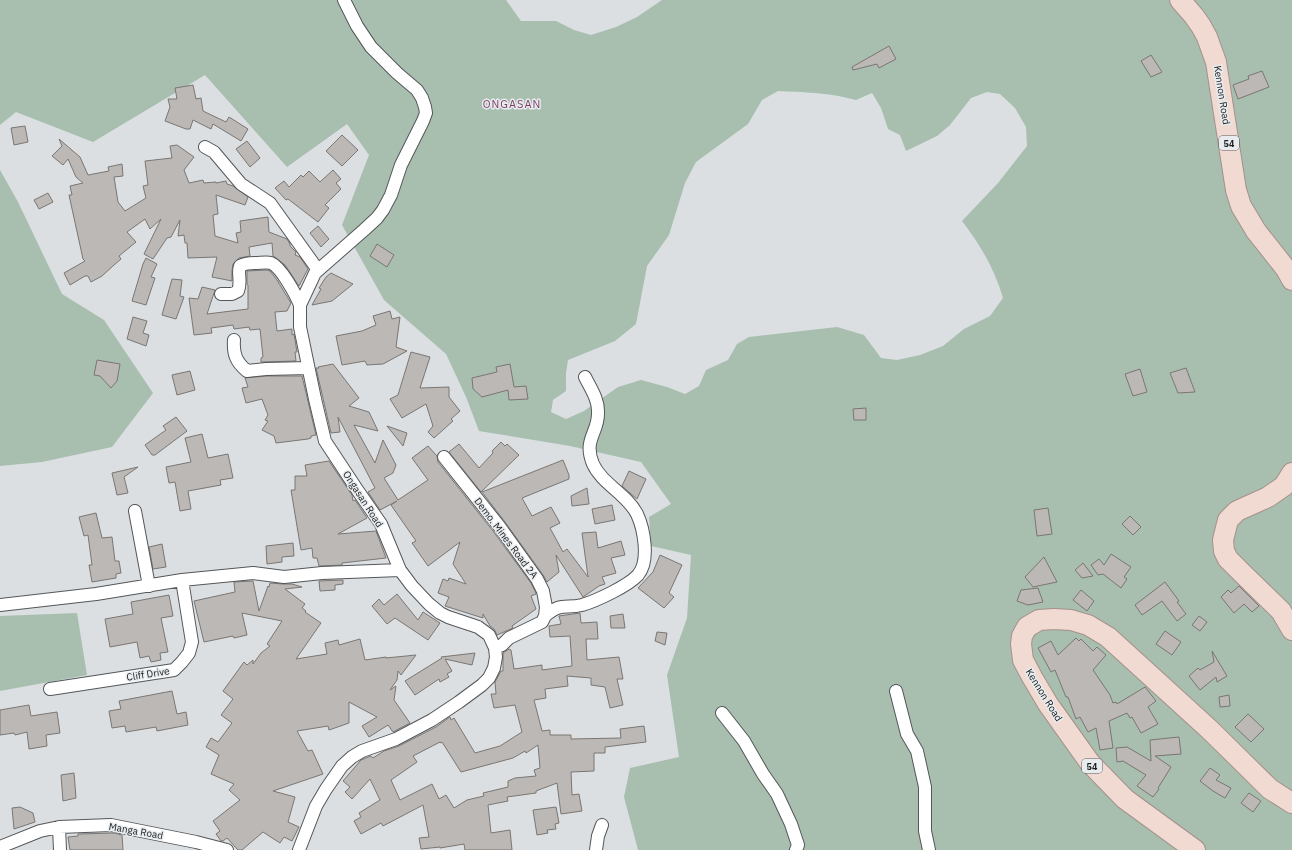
<svg xmlns="http://www.w3.org/2000/svg" width="1292" height="850" font-family="'IBM Plex Sans',sans-serif">
<style>
.green{fill:#a8beaf;fill-rule:evenodd}
.building{fill:#bcb8b5;stroke:#7a7673;fill-rule:evenodd}
.lines{fill:none;stroke-linecap:round;stroke-linejoin:round}
.minor-casing{stroke:#54575a;stroke-width:14}
.trunk-casing{stroke:#a4918b;stroke-width:22}
.minor{stroke:#fff;stroke-width:12}
.trunk{stroke:#f0dad2;stroke-width:20}
.labels{text-anchor:middle;dominant-baseline:central;stroke-width:3;stroke-linejoin:round;paint-order:stroke}
.shield{fill:#e8ecef;stroke:#585b5d;stroke-width:1}
.shield-label{font-size:9px;font-weight:bold;fill:#1b1d1e}
.street-label{font-size:10px;fill:#1b1d1e;stroke:#e8ecef}
.neighbourhood-label{font-size:11px;letter-spacing:1px;fill:#7c3d64;stroke:#e8ecef}
</style>
<rect width="100%" height="100%" fill="#dbdfe2"/>
<!-- green -->
<path class="green" d="M0 0H506L521 21H556L574 30 591 35 616 27 637 17 662 0H1292V850H638L624 797 630 768 679 757 667 675 687 618 691 555 651 546 649 517 671 504 641 462 570 446 479 431 466 397 446 354 384 300 342 225 369 155 347 124 287 167 205 75 93 142 16 112 0 125ZM778 91C803 92 832 93 856 100L872 93 881 108 888 129 900 135 906 151 937 136 950 125 971 98 987 92 1000 94 1015 108 1026 127 1027 146 998 183 962 221C980 244 995 270 1003 298L990 316 964 329 943 346 920 355 897 360 881 358 864 335 837 327 749 337 737 344 728 360 706 370 699 386 685 394 667 387 641 380 618 387 584 411 566 419 551 412 553 400 566 391V373L568 360 615 341 636 324 647 266 669 235 685 183 696 162 748 124 762 100Z
M0 170 18 202 62 294 104 320 153 393 112 447 42 462 0 466Z
M77 613 87 675 0 691V616Z"/>
<!-- building -->
<path class="building" d="M889 46 896 59 879 68 877 64 853 70 852 67Z
M1151 55 1162 72 1151 77 1141 61Z
M1262 71 1269 87 1238 99 1233 85 1249 79 1248 76Z
M193 85 196 99 201 98 203 111 226 122 229 117 248 129 241 141 213 124 211 129 193 120 190 129H186L165 121 170 107 168 99H177L175 88Z
M25 126 28 142 14 145 11 128Z
M342 135 358 150 342 166 326 151Z
M59 139 80 157 88 175 109 171 108 167 122 164 123 176 114 177 118 202 125 211 146 198 143 186 148 185 145 161 172 158 170 146 177 145 194 157 184 170 189 183 203 180 204 183 216 182V183L226 181 227 184 233 186 248 197 245 205 216 195 218 214 213 215 215 236 238 243 236 233 241 232 240 221 268 217 269 232 287 239 290 244V246L296 252 295 255 300 257 308 269 299 286 285 265 273 256 272 243 249 247 250 256 239 258 233 264 232 271V281L212 277 217 257 188 258 187 243H185L184 235 178 236 180 220 171 237 167 238 153 259 144 254 161 219 150 229 145 219 127 232 136 242 119 256 121 259 114 265 102 276 91 282 88 276H85L70 285 64 273 85 261 83 259 69 195H72L70 186 83 183 76 177 68 159 63 165 52 156 62 146Z
M247 141 260 158 250 167 236 149Z
M333 170 341 179 336 183 341 189 325 205 329 208 318 222 288 199 286 200 275 188 284 181 289 187 301 175 303 177 309 171 320 182Z
M48 193 53 202 39 209 34 200Z
M318 226 329 239 321 247 310 233Z
M377 244 394 255 387 267 370 256Z
M146 258 157 264 151 277 155 278 146 305 132 301 143 264Z
M267 270 270 271 277 280 291 303 287 311 275 312 277 331 292 329V335L294 334 297 352H295L296 361 261 362V358L263 357 260 329 250 330 249 327 234 329 233 325 211 328 212 333 194 335 189 298 198 299 202 287 215 290 207 314 248 309V285L247 284V271Z
M331 273 353 284 332 301 312 305 321 289 319 288 326 277Z
M172 279 182 280 180 296 184 297 176 319 162 315Z
M390 311 392 319 400 317 396 347 407 351 383 364 367 365 365 361 342 365 336 336 362 331 376 325 373 316Z
M133 317 147 321 143 333 149 335 146 346 127 339Z
M411 352 430 357 420 388 449 387V397L460 411 451 419 453 421 434 438 428 432 433 426 426 404 402 418 390 399 398 395Z
M97 360 120 364 117 381 111 388 100 376 94 375Z
M333 364 359 398 349 406 369 412 378 431 354 425 375 463 383 440 396 465 393 473 384 478 398 500 428 480 412 458 428 446 437 456 438 462 493 531 531 583 536 593V594L531 596 536 609 512 626 513 628 497 635 494 629 490 626 483 614V618L445 606 449 597 438 593 443 579 448 581 449 578 466 584 453 564 460 542 428 566 412 543 416 541 391 505 397 501 380 510 368 492 375 488 338 417 340 432 331 433 316 368H319L318 367Z
M510 364 514 387 526 386 528 399 509 400 508 390 482 397 473 389 472 378 497 372 496 367Z
M1186 368 1195 392 1178 393 1170 373Z
M1140 369 1147 392 1133 396 1125 374Z
M190 371 195 390 177 395 172 375Z
M266 376H302L316 435 311 436V438L308 439 276 443 274 436 262 430 268 421 265 420 268 415 262 399 246 403 242 388 248 387 245 378Z
M866 408V420H854L853 409Z
M176 417 187 431 155 455H152L145 445 166 430 163 426Z
M387 426 407 433 403 446Z
M202 434 208 458 228 454 233 478 220 480 221 485 188 491 191 509 180 511 175 482 169 483 166 467 191 462 185 438Z
M501 442 505 446 507 444 519 455 481 492 449 452 459 444 479 468 493 453 492 451Z
M563 460 569 475V479L522 498 532 516 551 507 560 523 550 528 563 552 567 549 588 577 582 533 596 532 598 548 621 541 625 555 611 558 616 573 602 577 605 584 599 586 583 597 556 555 559 572 547 582 543 575 505 522 482 492Z
M329 461 352 495 353 501 355 500 367 518 338 534 376 531 386 558 342 563V565L319 566 317 558H313L312 548 301 550 291 490H295V476H307L305 465Z
M138 467 124 477 128 493 117 495 112 473Z
M629 471 646 479 637 499 622 486Z
M587 488 589 504 572 506 571 496Z
M612 505 615 520 595 524 592 509Z
M1048 508 1052 534 1037 536 1034 510Z
M96 513 102 538 112 537 115 561H119L121 573 116 574V578L92 582 89 565H92L88 535 84 536 79 517Z
M1130 516 1141 527 1133 535 1122 524Z
M293 543 294 556 282 557V562L267 564 266 546Z
M162 544 166 567 153 569 149 547Z
M1111 554 1131 567 1124 577 1127 579 1121 588 1103 574 1098 575 1091 565 1099 559 1104 565Z
M660 555 682 565 669 593 674 597 664 608 638 588 653 572Z
M1044 557 1057 582 1033 587 1025 577Z
M1083 563 1093 576 1082 578 1075 570Z
M343 580V584L335 585V590L320 591 319 581Z
M253 581 259 611 268 586 269 587 270 583 283 584H292L302 587 285 589 305 604 302 608 306 611 305 612 321 623 296 659 327 654 325 643 338 640 339 645 360 639 365 660 386 657V658L416 655 401 675 398 671 397 680 390 690 396 686 394 700 410 723 393 732 388 725 369 737 362 726 377 717 349 702V723L329 730 328 726 297 731 308 751 312 750 323 774 273 791 295 797 288 822 299 827 292 841 284 837 280 843 263 832 242 850H238L227 838 223 841H221L216 834 220 831 213 821 240 800 229 790 234 784 211 774 219 755 206 747 211 738 218 742 232 723 221 715 233 699 223 691 244 662 247 665 253 660V664L261 653 270 646 267 644 282 621 242 613 247 635 234 638 233 636 204 642 194 601 235 592 234 582Z
M1165 582 1179 601 1177 602 1186 614 1177 621 1162 601 1142 615 1135 605Z
M1239 586 1259 606 1252 612 1244 604 1234 613 1221 597 1228 590 1231 593Z
M1038 588 1043 602 1028 605 1017 601 1021 590Z
M1081 590 1094 601 1087 611 1073 600Z
M397 594 418 620 423 612 440 623 428 640 395 618 387 624 372 606 379 599 384 605Z
M169 595 173 616 161 618 168 652 160 653 161 660 151 662 149 656 140 658 137 642 110 647 105 619 133 614 131 602Z
M580 613 581 623 597 622 598 639H586L587 660 619 657 623 679H617L623 705 610 708 605 687 591 685V678L567 676 568 686 545 689 546 698 534 700 542 731 550 730V735H571V739L621 738 620 729 644 726 646 742 605 747V753H594V771L571 772 572 795 579 794 582 811 561 814 557 783 536 791V793L507 797 508 801 488 805 491 833 510 830 512 850H465L464 844 440 848V847L421 849 419 838 429 837 423 805 383 826 381 823 361 834 354 821 361 817 359 813 380 800 370 779 352 799 345 792 350 787 343 781 361 760 371 756 373 758 384 751 399 746 436 727 450 717 451 720 454 718 475 753 500 746 522 732 515 705 494 708 491 694H496L495 682 501 671H503V653L509 649 511 650 514 669 542 665V670L572 666 570 636 550 637 549 626 561 624 559 616ZM440 742V743L442 742 461 772 513 758 525 751 526 753 538 745 540 768 534 770 536 776 515 778 508 781V787L483 793 484 796 467 800 454 808 446 795 439 799 432 784 400 800 391 780 417 762 413 756Z
M623 614 625 628H611L610 616Z
M1199 616 1207 622 1200 631 1192 625Z
M1165 631 1181 642 1172 655 1156 644Z
M657 632 667 633 665 645 655 641Z
M1076 638 1079 641 1081 639 1093 651 1097 647 1106 655 1093 670 1110 695 1113 703 1116 702 1117 704 1145 687 1156 701 1148 707 1158 724 1141 733 1132 717 1130 718 1127 713 1109 721 1113 748 1100 750 1096 728 1088 732 1080 717 1076 719 1068 697H1066L1055 670 1051 672 1038 648 1051 641 1058 655Z
M1212 651 1227 676 1217 682 1216 677 1200 690 1189 676 1198 668 1200 670 1214 662Z
M475 653 472 665 445 659 452 671 447 674 449 677 440 682 439 679 415 695 405 681 442 658 441 657Z
M172 691 177 714 186 712 188 725 157 731 156 727 126 732 125 726 112 728 109 711 121 709 119 701Z
M1229 695 1230 706 1220 707 1219 697Z
M29 705 31 716 57 712 60 733 46 735 47 746 29 749 27 732 15 735 14 733 0 735V710Z
M1248 714 1264 729 1251 742 1235 727Z
M1179 737 1181 754 1155 756 1171 767 1158 788 1159 789 1153 797 1137 786 1146 775 1123 761 1117 762 1116 748 1127 747 1151 761 1150 740Z
M1210 768 1220 775 1216 780 1231 788 1225 798 1213 791 1200 781Z
M74 773 76 798 63 801 61 775Z
M1249 793 1261 801 1253 812 1241 803Z
M20 807 33 813 35 822 14 829 12 808Z
M556 807 559 823 555 824 556 829 547 830 548 833 537 835 533 810Z
M114 833 122 835 123 850H70L68 837 78 836V834Z"/>
<g class="lines">
<!-- minor casing -->
<g class="minor-casing">
<path id="minor" d="M205 147 214 152 241 184 270 203 318 270
M221 294H232L238 291C242 281 237 273 240 266 245 263 250 263 255 263 260 263 267 262 271 263 281 267 296 295 300 305
M234 340C233 354 236 362 247 371L266 369 308 368
M444 457 499 526 537 579 543 591 546 607 545 616 542 622 509 638 502 645 495 648
M135 511 149 586
M0 605 96 594 182 580 253 573 284 577 322 573 400 570
M545 616C561 602 565 609 582 605 596 601 628 586 638 575 650 561 644 529 637 514 627 494 602 484 593 464 583 440 598 433 598 414 599 400 591 389 585 377
M50 689 174 670 182 662 189 653 192 642 182 580
M896 691 907 734 917 751 925 787V831L929 850
M722 713 744 741 763 774 777 794 791 824 798 845 796 850
M59 827 60 850
M0 847 40 831 59 827 111 825 196 842 227 850
M299 850 316 806 326 789 342 766 352 757 362 751 396 739 432 720 459 702 482 685 489 678 494 668 496 657 495 648 489 635 478 627 448 617 440 613 429 604 412 586 400 570 381 524 358 491 325 441 315 399 300 327V305L315 273 364 230 377 218 383 210 391 195 401 165 423 121 426 113 425 107 422 98 417 90 397 73 371 47 357 26 344 0
M596 850 598 836 602 825"/>
</g>
<!-- trunk casing -->
<g class="trunk-casing">
<path id="trunk" d="M1180 0 1194 16 1201 26 1207 37 1216 62 1236 190 1241 206 1256 231 1286 269 1292 280
M1292 473 1284 486 1268 497 1237 511 1228 520 1223 540 1224 551 1228 559 1242 573 1281 611 1292 630
M1195 850 1125 799 1090 763 1048 704 1032 677 1023 660 1021 644 1022 636 1027 627 1039 620 1054 619 1071 620 1088 625 1108 637 1209 729 1270 789 1292 803"/>
</g>
<!-- minor -->
<use href="#minor" class="minor"/>
<!-- trunk -->
<use href="#trunk" class="trunk"/>
</g>
<g class="labels">
<!-- shield labels -->
<g class="shield">
<rect x="1219" y="136" width="20" height="14" rx="3"/>
<rect x="1082" y="759" width="20" height="14" rx="3"/>
</g>
<g class="shield-label">
<text x="1229" y="143">54</text>
<text x="1092" y="766">54</text>
</g>
<!-- street labels -->
<g class="street-label">
<text transform="translate(1222 95) rotate(81)">Kennon Road</text>
<text transform="translate(363 499) rotate(57)">Ongasan Road</text>
<text transform="translate(506 538) rotate(53)">Demo. Mines Road 2A</text>
<text transform="translate(148 674) rotate(-9)">Cliff Drive</text>
<text transform="translate(1044 695) rotate(58)">Kennon Road</text>
<text transform="translate(136 831) rotate(10)">Manga Road</text>
</g>
<!-- neighbourhood labels -->
<g class="neighbourhood-label">
<text x="512" y="104">ONGASAN</text>
</g>
</g>
</svg>
